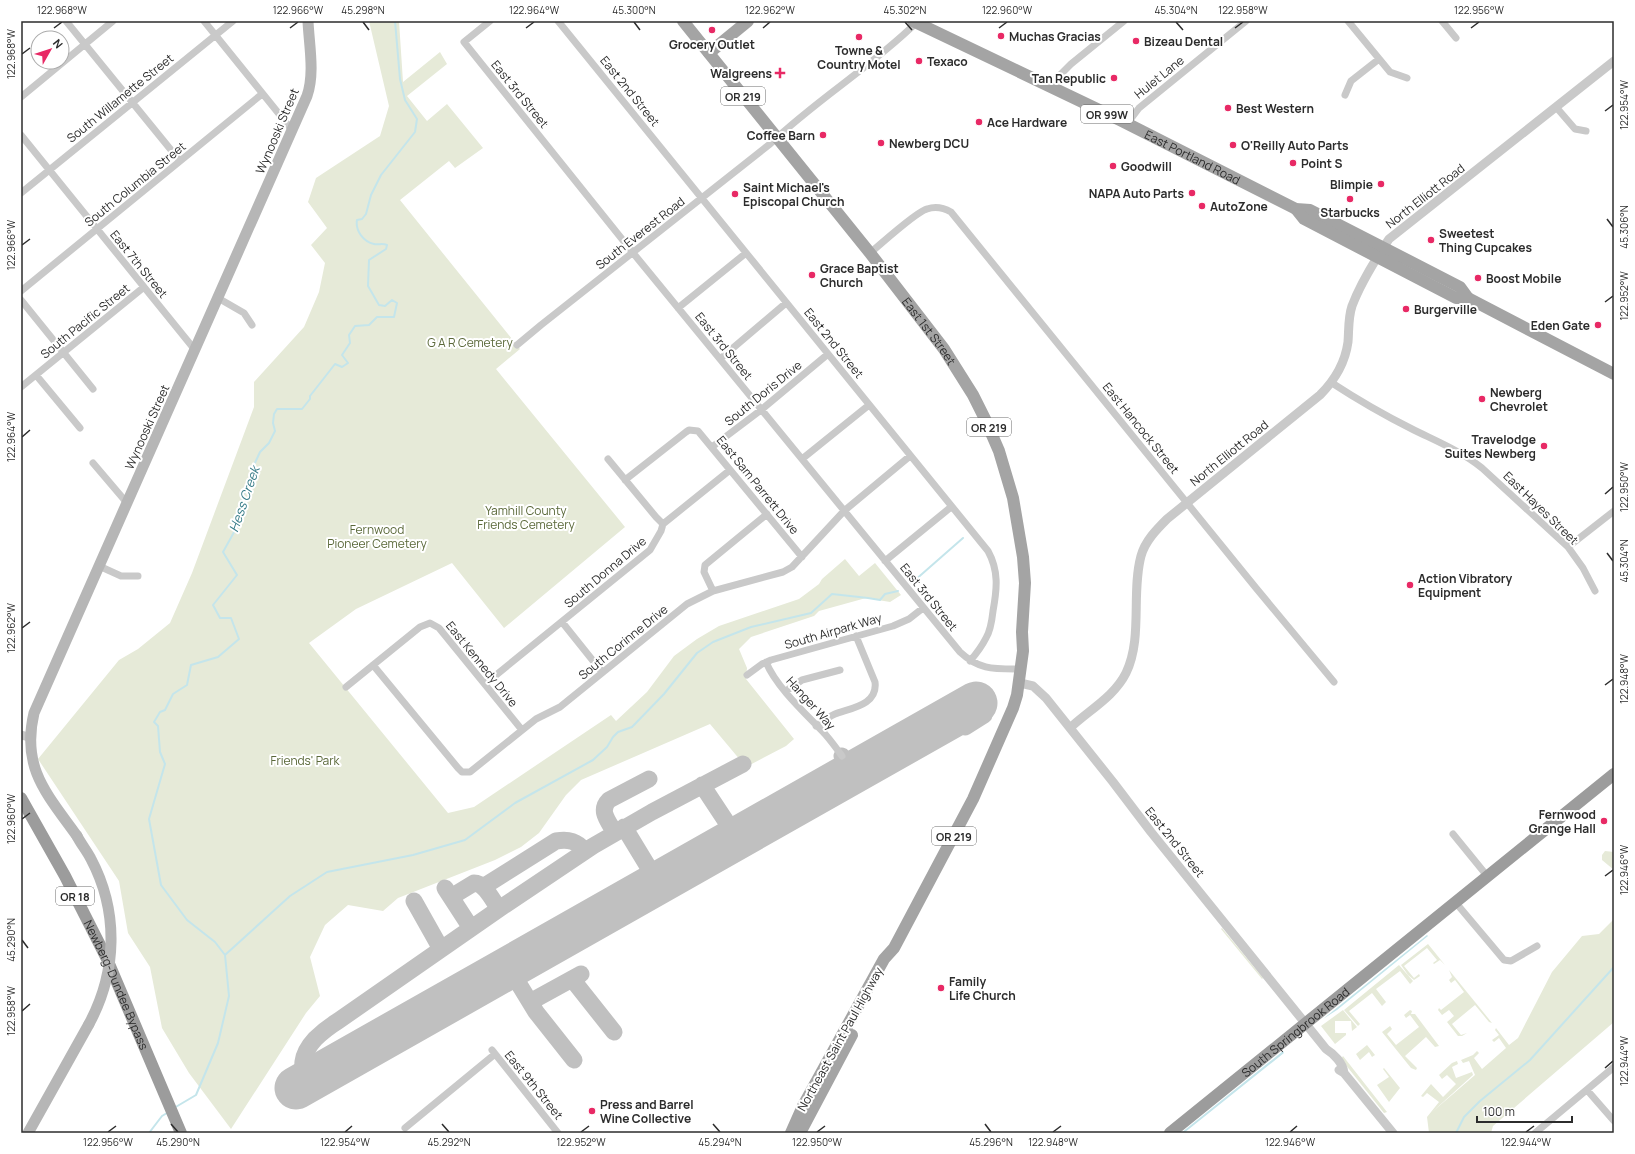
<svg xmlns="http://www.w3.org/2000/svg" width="1635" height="1154" font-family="Manrope,sans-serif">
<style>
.green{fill:#e6ead8}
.water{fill:#c4e5eb}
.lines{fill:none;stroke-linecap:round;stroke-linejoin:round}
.stream{stroke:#c4e5eb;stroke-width:2}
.taxiway{stroke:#c0c0c0;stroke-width:17}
.runway{stroke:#c0c0c0;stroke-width:43}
.minor{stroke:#c9c9c9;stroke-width:7}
.tertiary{stroke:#c9c9c9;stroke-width:9}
.secondary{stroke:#b6b6b6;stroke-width:11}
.primary{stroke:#a4a4a4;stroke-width:12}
.trunk{stroke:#9c9c9c;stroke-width:12}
.secondary-bridge{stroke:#b6b6b6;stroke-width:11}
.ticks{fill:none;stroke:#2c2c2c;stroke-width:1.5}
.poi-dot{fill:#e82965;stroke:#fff;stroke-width:1.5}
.labels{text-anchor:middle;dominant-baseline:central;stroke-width:4;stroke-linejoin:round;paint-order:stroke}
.shield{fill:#fff;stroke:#6b6b6b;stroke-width:1}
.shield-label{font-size:11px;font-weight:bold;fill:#2c2c2c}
.poi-label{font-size:12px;font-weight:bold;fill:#2c2c2c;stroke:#fff;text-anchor:start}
.street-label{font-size:12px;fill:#2c2c2c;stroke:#fff}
.park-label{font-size:12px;fill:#5a6839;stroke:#fff}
.water-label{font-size:13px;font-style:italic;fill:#377c88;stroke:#fff}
.neatline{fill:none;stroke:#2c2c2c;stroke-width:1.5}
.ticks-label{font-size:10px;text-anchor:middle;fill:#2c2c2c}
</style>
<rect width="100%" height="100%" fill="#fff"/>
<!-- green -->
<path class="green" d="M369 21H399L403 82 440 52 447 64 407 96 427 121 447 104 483 148 455 168 449 161 400 200 520 349 496 369 625 527 504 628 452 563 356 609 309 643 448 813 474 807 611 715 616 721 647 692 674 656 697 639 719 626 799 599 819 584 822 579 845 559 859 576 875 563 901 595 890 602 866 598 819 611 814 616 751 637 739 649 747 668 746 679 794 739 786 746 746 767 710 724 581 780 566 795 539 833 521 847 495 860 398 898 383 911 348 905 325 925 310 957 320 996 306 1013 231 1129 189 1073 162 1028 150 967 128 933 119 881 38 759 119 660 138 649 170 623 192 573 254 407V382L304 327 319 292 325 263 311 245 327 228 308 202 316 178 380 136 389 106Z
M1605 851 1614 852V870L1602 860V855Z
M1614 919V1022L1493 1126 1491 1133H1429L1427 1117 1439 1102 1427 1093 1423 1097 1421 1096 1431 1084 1443 1097 1456 1084 1447 1075 1442 1079 1439 1075 1452 1063 1457 1061 1458 1064 1452 1067 1456 1078 1472 1072 1473 1075 1431 1113 1475 1075 1469 1061 1463 1063 1461 1060 1473 1055 1477 1051 1479 1053 1474 1058 1482 1069 1506 1048 1499 1038 1494 1042 1492 1040 1499 1035 1495 1030 1496 1028 1509 1045 1518 1038 1552 972 1582 936 1599 934Z
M1222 928 1263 978 1262 979 1221 929Z
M1428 944 1445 965 1440 960 1434 964 1433 963 1437 960 1427 948 1404 966 1414 978 1419 974 1420 976 1414 980 1408 975 1401 965Z
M1399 965 1413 981 1410 984 1400 971 1376 989 1386 1002 1382 1006 1372 993 1349 1011 1360 1024 1358 1026 1344 1010Z
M1449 970 1488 1018 1492 1023 1489 1022 1475 1005 1452 1024 1461 1035 1467 1033 1462 1036H1458L1447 1022 1454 1016 1449 1010 1442 1015 1438 1010 1439 1008 1441 1010 1464 992 1455 980 1451 983 1449 980 1452 977Z
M1343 1010 1357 1027 1352 1031 1351 1021H1335V1033H1346V1035L1335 1044 1321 1026Z
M1410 1010 1412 1011 1411 1014H1415L1439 1046 1435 1047 1426 1037 1405 1056 1417 1068 1416 1070 1411 1068 1382 1032 1390 1026 1392 1029 1387 1034 1396 1045 1419 1027 1410 1015 1406 1018 1404 1015Z
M1367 1045 1375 1055 1372 1057 1369 1052 1360 1060 1356 1054Z
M1343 1056 1387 1112 1384 1113 1341 1059Z
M1384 1068 1400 1088 1389 1102 1377 1085 1389 1077 1383 1069Z"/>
<!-- water -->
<path class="water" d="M1427 935 1428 936 1337 1010 1323 1019Z
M1283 1051 1284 1053 1184 1133H1181Z"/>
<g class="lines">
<!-- stream -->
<path class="stream" d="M914 581 963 538
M225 955 290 896 327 872 413 855 465 840 515 803 593 760 607 747 613 737 618 732 632 727 664 694 697 653 713 642 751 627 811 613 832 594 868 598 880 600 885 594 898 591
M174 1108 196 1095 218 1043 229 996 225 955 215 942 187 920 161 885 149 819 165 764 160 752 158 726 154 722 160 712 165 710 173 694 187 685 191 665 218 657 239 639 231 618H220L213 605 237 575 223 552 238 525 242 499 254 465 260 452 269 443 275 431 273 423 274 414 277 409H302L310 399V396L335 364 342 367 348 363 342 355 350 343 349 335 355 326 369 325 377 317H394L397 303 392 300 385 306 379 305 368 286 369 260 386 249 387 245C382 243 379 245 374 244 364 242 355 231 357 220L362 219 366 214 371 195 381 175 415 132 417 119 405 100 400 79 395 21
M149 1133 162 1116 167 1113
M1456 1133 1464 1117 1480 1101 1530 1060 1614 967"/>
<!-- taxiway -->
<path class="taxiway" d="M949 719 965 727 984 715V711L981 706 976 703
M842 756 853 773
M702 785 737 838
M624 827 658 883
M615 833C609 822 598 811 609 800L649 779
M483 887 556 841C569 839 577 841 585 851
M445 888 471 928
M451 897 474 883C485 883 493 901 499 909
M414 901 441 949
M509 968 536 1012 574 1060
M572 979 614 1032
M530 1002 581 974
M318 1076C293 1075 304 1051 315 1039 322 1032 330 1026 338 1021L499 909 593 846 652 812 743 764"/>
<!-- runway -->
<path class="runway" d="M296 1088 976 703"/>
<!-- minor -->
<path class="minor" d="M66 21 180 161
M204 21 292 130
M490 21 464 42 638 259 960 652C978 669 992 669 1015 669
M558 21 988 551C999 571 997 589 993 611 992 620 991 630 986 638 982 646 976 654 970 661
M1348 21 1390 72 1407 78
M1442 21 1456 38
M1049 86 1071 64 1124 21
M1345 95 1351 81 1379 59
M21 97 113 21
M1556 107 1575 129 1586 131
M1127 124 1139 108 1246 21
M21 135 195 350
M21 193 233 21
M870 253C881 244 917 211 927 209 936 206 944 208 951 212L1256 588 1334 682
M21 291 262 94
M218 298 244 313 252 325
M21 300 93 389
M678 308 746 253
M517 345 541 325 770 144C816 100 871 67 916 23
M720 359 786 303
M36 375 80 428
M1332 383C1358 400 1384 415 1412 429 1436 441 1461 451 1482 468L1568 547 1583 568 1595 591
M21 387 144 287
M712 447 761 410 828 354
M608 459 656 517 663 524
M802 459 869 405
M93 463 127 503
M625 480 686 432 689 430 698 431 802 557
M1568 547 1614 511
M885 561 951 507
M99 566 121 576H138
M713 591 704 572 705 565 767 514
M562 622 602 672
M766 662C776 687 807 715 825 734 831 741 837 749 842 756
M373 665 458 768 462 772H470L536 719 560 707 687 604 713 591 783 572 792 567 844 511 910 456
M747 675 762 664 771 660 893 626 909 619 923 608
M485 684 650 550 661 531 663 524 730 470
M346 687 420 627 430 623 439 628 522 730
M786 691 802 680 840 670
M816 726C822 722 828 717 835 714 851 708 878 705 875 682L856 636
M1453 834 1488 877
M1456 903 1504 960 1511 961 1537 946
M492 1050 558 1133
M1587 1090 1614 1121
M405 1128 495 1054
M1535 1133 1614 1067"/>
<!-- tertiary -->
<path class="tertiary" d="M1020 683 1033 686 1046 698 1113 782 1151 832 1326 1049C1334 1054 1343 1063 1344 1073
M1070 728C1089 710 1114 697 1126 673 1143 638 1131 593 1141 556 1145 541 1157 529 1167 519L1320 395C1335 380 1345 364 1348 342 1349 330 1348 318 1352 306 1361 282 1375 260 1389 239L1614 61
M21 735 29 737
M1339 1070 1344 1073 1393 1133"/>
<!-- secondary -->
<path class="secondary" d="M77 836C47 794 21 768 34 713L307 96C315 73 309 45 308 21
M28 1133 89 1024"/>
<!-- primary -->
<g class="primary">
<path id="s1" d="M683 21 870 253 944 349 973 395 986 421 999 451 1013 498 1023 557 1025 583 1022 632 1023 651 1017 695 1013 708 973 799 894 948 884 959 803 1106 791 1133"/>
<path id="s2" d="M913 21 1120 120 1296 209 1310 210 1460 287 1468 298"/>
<path d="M709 53 748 21"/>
<path d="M1296 209 1304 219 1456 298H1468L1614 374"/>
<path d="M800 1133 852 1035"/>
</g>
<!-- trunk -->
<g class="trunk">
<path id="s3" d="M21 798 65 876 107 959 181 1133"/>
<path id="s4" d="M1170 1133 1614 774"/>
</g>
<!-- secondary-bridge -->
<path class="secondary-bridge" d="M77 836C81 844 87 851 91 859 119 912 117 972 89 1024"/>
</g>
<!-- ticks -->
<path class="ticks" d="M363 22 369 30M634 22 640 30M905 22 912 30M1176 22 1183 30M54 28 62 22M290 28 298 22M526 28 534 22M763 28 770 22M999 28 1007 22M1235 28 1243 22M1471 28 1479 22M22 54 30 48M1605 111 1613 105M1607 219 1613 227M22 245 30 239M1605 302 1613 296M22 437 30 430M1605 494 1613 487M1607 553 1613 561M22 628 30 622M1605 685 1613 679M22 819 30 813M1605 876 1613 870M22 940 28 948M22 1011 30 1004M1605 1068 1613 1061M171 1124 178 1132M442 1124 449 1132M713 1124 720 1132M985 1124 991 1132M108 1132 116 1126M345 1132 352 1126M581 1132 589 1126M817 1132 825 1126M1053 1132 1061 1126M1290 1132 1297 1126M1526 1132 1534 1126"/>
<!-- markers -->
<g class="poi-dot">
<circle cx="712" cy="30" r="4"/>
<circle cx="1001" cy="36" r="4"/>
<circle cx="859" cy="37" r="4"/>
<circle cx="1136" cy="41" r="4"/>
<circle cx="919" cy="61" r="4"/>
<path d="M778 67h4v4h4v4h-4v4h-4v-4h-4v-4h4z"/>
<circle cx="1114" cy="78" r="4"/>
<circle cx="1228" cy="108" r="4"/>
<circle cx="979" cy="122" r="4"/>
<circle cx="823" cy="135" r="4"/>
<circle cx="881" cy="143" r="4"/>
<circle cx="1233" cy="145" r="4"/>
<circle cx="1293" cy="163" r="4"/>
<circle cx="1113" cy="166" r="4"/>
<circle cx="1381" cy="184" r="4"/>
<circle cx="1192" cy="193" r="4"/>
<circle cx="735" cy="194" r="4"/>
<circle cx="1350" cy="199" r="4"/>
<circle cx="1202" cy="206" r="4"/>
<circle cx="1431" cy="240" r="4"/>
<circle cx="812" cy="275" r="4"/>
<circle cx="1478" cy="278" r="4"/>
<circle cx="1406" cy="309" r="4"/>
<circle cx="1598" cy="325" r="4"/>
<circle cx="1482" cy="399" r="4"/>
<circle cx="1544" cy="446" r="4"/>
<circle cx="1410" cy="585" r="4"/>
<circle cx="1604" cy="821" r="4"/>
<circle cx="941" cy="988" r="4"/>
<circle cx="592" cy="1111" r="4"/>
</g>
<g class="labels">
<!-- shield labels -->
<g class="shield">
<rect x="721" y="87" width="44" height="18" rx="3"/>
<rect x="1081" y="105" width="52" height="18" rx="3"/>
<rect x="967" y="418" width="44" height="18" rx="3"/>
<rect x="932" y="827" width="44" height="18" rx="3"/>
<rect x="56" y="887" width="38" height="18" rx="3"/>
</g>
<g class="shield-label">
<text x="743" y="96">OR 219</text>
<text x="1107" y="114">OR 99W</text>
<text x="989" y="427">OR 219</text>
<text x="954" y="836">OR 219</text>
<text x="75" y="896">OR 18</text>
</g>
<!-- poi labels -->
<g class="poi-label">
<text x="1009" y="36">Muchas Gracias</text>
<text x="1144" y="41">Bizeau Dental</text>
<text x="712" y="44" text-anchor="middle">Grocery Outlet</text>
<text x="859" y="50" text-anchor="middle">Towne &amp;<tspan x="859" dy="14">Country Motel</tspan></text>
<text x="927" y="61">Texaco</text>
<text x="772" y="73" text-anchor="end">Walgreens</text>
<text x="1106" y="78" text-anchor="end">Tan Republic</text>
<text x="1236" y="108">Best Western</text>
<text x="987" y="122">Ace Hardware</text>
<text x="815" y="135" text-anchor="end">Coffee Barn</text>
<text x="889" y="143">Newberg DCU</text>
<text x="1241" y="145">O'Reilly Auto Parts</text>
<text x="1301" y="163">Point S</text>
<text x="1121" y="166">Goodwill</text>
<text x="1373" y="184" text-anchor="end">Blimpie</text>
<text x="743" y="187">Saint Michael's<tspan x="743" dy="14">Episcopal Church</tspan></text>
<text x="1184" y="193" text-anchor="end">NAPA Auto Parts</text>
<text x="1210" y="206">AutoZone</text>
<text x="1350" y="212" text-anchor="middle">Starbucks</text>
<text x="1439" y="233">Sweetest<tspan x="1439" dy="14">Thing Cupcakes</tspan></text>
<text x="820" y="268">Grace Baptist<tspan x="820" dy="14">Church</tspan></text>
<text x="1486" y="278">Boost Mobile</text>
<text x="1414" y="309">Burgerville</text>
<text x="1590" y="325" text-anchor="end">Eden Gate</text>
<text x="1490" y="392">Newberg<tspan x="1490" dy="14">Chevrolet</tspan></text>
<text x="1536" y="439" text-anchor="end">Travelodge<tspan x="1536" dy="14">Suites Newberg</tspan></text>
<text x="1418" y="578">Action Vibratory<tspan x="1418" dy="14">Equipment</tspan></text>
<text x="1596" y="814" text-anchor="end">Fernwood<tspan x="1596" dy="14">Grange Hall</tspan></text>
<text x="949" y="981">Family<tspan x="949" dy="14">Life Church</tspan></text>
<text x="600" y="1104">Press and Barrel<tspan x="600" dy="14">Wine Collective</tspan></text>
</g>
<!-- street labels -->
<g class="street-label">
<text transform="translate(1159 77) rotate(-39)">Hulet Lane</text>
<text transform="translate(630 91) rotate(51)">East 2nd Street</text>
<text transform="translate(520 94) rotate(51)">East 3rd Street</text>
<text transform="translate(120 98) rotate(-39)">South Willamette Street</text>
<text transform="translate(277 131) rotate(-67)">Wynooski Street</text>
<text stroke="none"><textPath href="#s2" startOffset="311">East Portland Road</textPath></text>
<text transform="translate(135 184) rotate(-39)">South Columbia Street</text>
<text transform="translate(1425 196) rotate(-38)">North Elliott Road</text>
<text transform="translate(640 233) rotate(-38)">South Everest Road</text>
<text transform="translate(139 264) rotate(51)">East 7th Street</text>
<text transform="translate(85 321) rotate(-39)">South Pacific Street</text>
<text stroke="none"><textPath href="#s1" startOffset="396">East 1st Street</textPath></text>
<text transform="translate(834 343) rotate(51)">East 2nd Street</text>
<text transform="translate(724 346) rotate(51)">East 3rd Street</text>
<text transform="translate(763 393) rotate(-39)">South Doris Drive</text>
<text transform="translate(147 427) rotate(-66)">Wynooski Street</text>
<text transform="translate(1141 428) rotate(51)">East Hancock Street</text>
<text transform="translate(1229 453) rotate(-39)">North Elliott Road</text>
<text transform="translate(758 485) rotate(51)">East Sam Parrett Drive</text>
<text transform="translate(1541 508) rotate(44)">East Hayes Street</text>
<text transform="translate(605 572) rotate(-40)">South Donna Drive</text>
<text transform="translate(929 597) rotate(51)">East 3rd Street</text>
<text transform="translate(833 631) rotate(-16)">South Airpark Way</text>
<text transform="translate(623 642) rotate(-39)">South Corinne Drive</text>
<text transform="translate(482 664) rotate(51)">East Kennedy Drive</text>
<text transform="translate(811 703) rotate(48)">Hanger Way</text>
<text transform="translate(1175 842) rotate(51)">East 2nd Street</text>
<text stroke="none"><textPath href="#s3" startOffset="210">Newberg-Dundee Bypass</textPath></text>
<text stroke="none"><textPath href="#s4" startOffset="161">South Springbrook Road</textPath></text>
<text transform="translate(840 1039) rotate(-61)">Northeast Saint Paul Highway</text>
<text transform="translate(534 1085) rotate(51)">East 9th Street</text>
</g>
<!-- park labels -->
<g class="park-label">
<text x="470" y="342">G A R Cemetery</text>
<text x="526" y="510">Yamhill County<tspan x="526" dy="14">Friends Cemetery</tspan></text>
<text x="377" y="529">Fernwood<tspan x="377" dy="14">Pioneer Cemetery</tspan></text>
<text x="305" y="760">Friends' Park</text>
</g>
<!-- water labels -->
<g class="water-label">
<text transform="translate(244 499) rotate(-71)">Hess Creek</text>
</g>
</g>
<!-- border -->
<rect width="1635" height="1154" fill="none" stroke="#ffffff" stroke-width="44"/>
<!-- north arrow -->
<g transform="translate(50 50) rotate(51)"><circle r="19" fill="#ffffff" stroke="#ababab"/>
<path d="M0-3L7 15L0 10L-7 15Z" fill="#e82965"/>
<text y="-6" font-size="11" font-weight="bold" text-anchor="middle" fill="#2c2c2c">N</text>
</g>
<!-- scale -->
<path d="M1477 1116v6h95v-6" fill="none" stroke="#2c2c2c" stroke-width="2"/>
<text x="1483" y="1116" font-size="12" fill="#2c2c2c" stroke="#ffffff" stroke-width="3" paint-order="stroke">100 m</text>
<rect x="22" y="22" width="1591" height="1110" class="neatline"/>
<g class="ticks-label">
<text x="62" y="14">122.968°W</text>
<text x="298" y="14">122.966°W</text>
<text x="363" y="14">45.298°N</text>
<text x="534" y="14">122.964°W</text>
<text x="634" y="14">45.300°N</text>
<text x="770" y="14">122.962°W</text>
<text x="905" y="14">45.302°N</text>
<text x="1007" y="14">122.960°W</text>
<text x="1176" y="14">45.304°N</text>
<text x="1243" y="14">122.958°W</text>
<text x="1479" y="14">122.956°W</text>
<text transform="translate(11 54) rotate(-90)" y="4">122.968°W</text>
<text transform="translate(1624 105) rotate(-90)" y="4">122.954°W</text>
<text transform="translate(1624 227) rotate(-90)" y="4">45.306°N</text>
<text transform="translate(11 245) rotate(-90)" y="4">122.966°W</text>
<text transform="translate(1624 296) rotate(-90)" y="4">122.952°W</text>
<text transform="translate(11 437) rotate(-90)" y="4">122.964°W</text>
<text transform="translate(1624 487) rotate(-90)" y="4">122.950°W</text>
<text transform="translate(1624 561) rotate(-90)" y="4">45.304°N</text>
<text transform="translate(11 628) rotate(-90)" y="4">122.962°W</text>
<text transform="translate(1624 679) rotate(-90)" y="4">122.948°W</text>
<text transform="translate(11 819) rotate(-90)" y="4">122.960°W</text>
<text transform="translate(1624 870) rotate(-90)" y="4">122.946°W</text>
<text transform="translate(11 940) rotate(-90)" y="4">45.290°N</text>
<text transform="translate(11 1011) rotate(-90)" y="4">122.958°W</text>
<text transform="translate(1624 1061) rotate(-90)" y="4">122.944°W</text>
<text x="108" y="1146">122.956°W</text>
<text x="178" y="1146">45.290°N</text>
<text x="345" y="1146">122.954°W</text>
<text x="449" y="1146">45.292°N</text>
<text x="581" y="1146">122.952°W</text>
<text x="720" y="1146">45.294°N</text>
<text x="817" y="1146">122.950°W</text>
<text x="991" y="1146">45.296°N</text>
<text x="1053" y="1146">122.948°W</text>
<text x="1290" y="1146">122.946°W</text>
<text x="1526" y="1146">122.944°W</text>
</g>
</svg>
